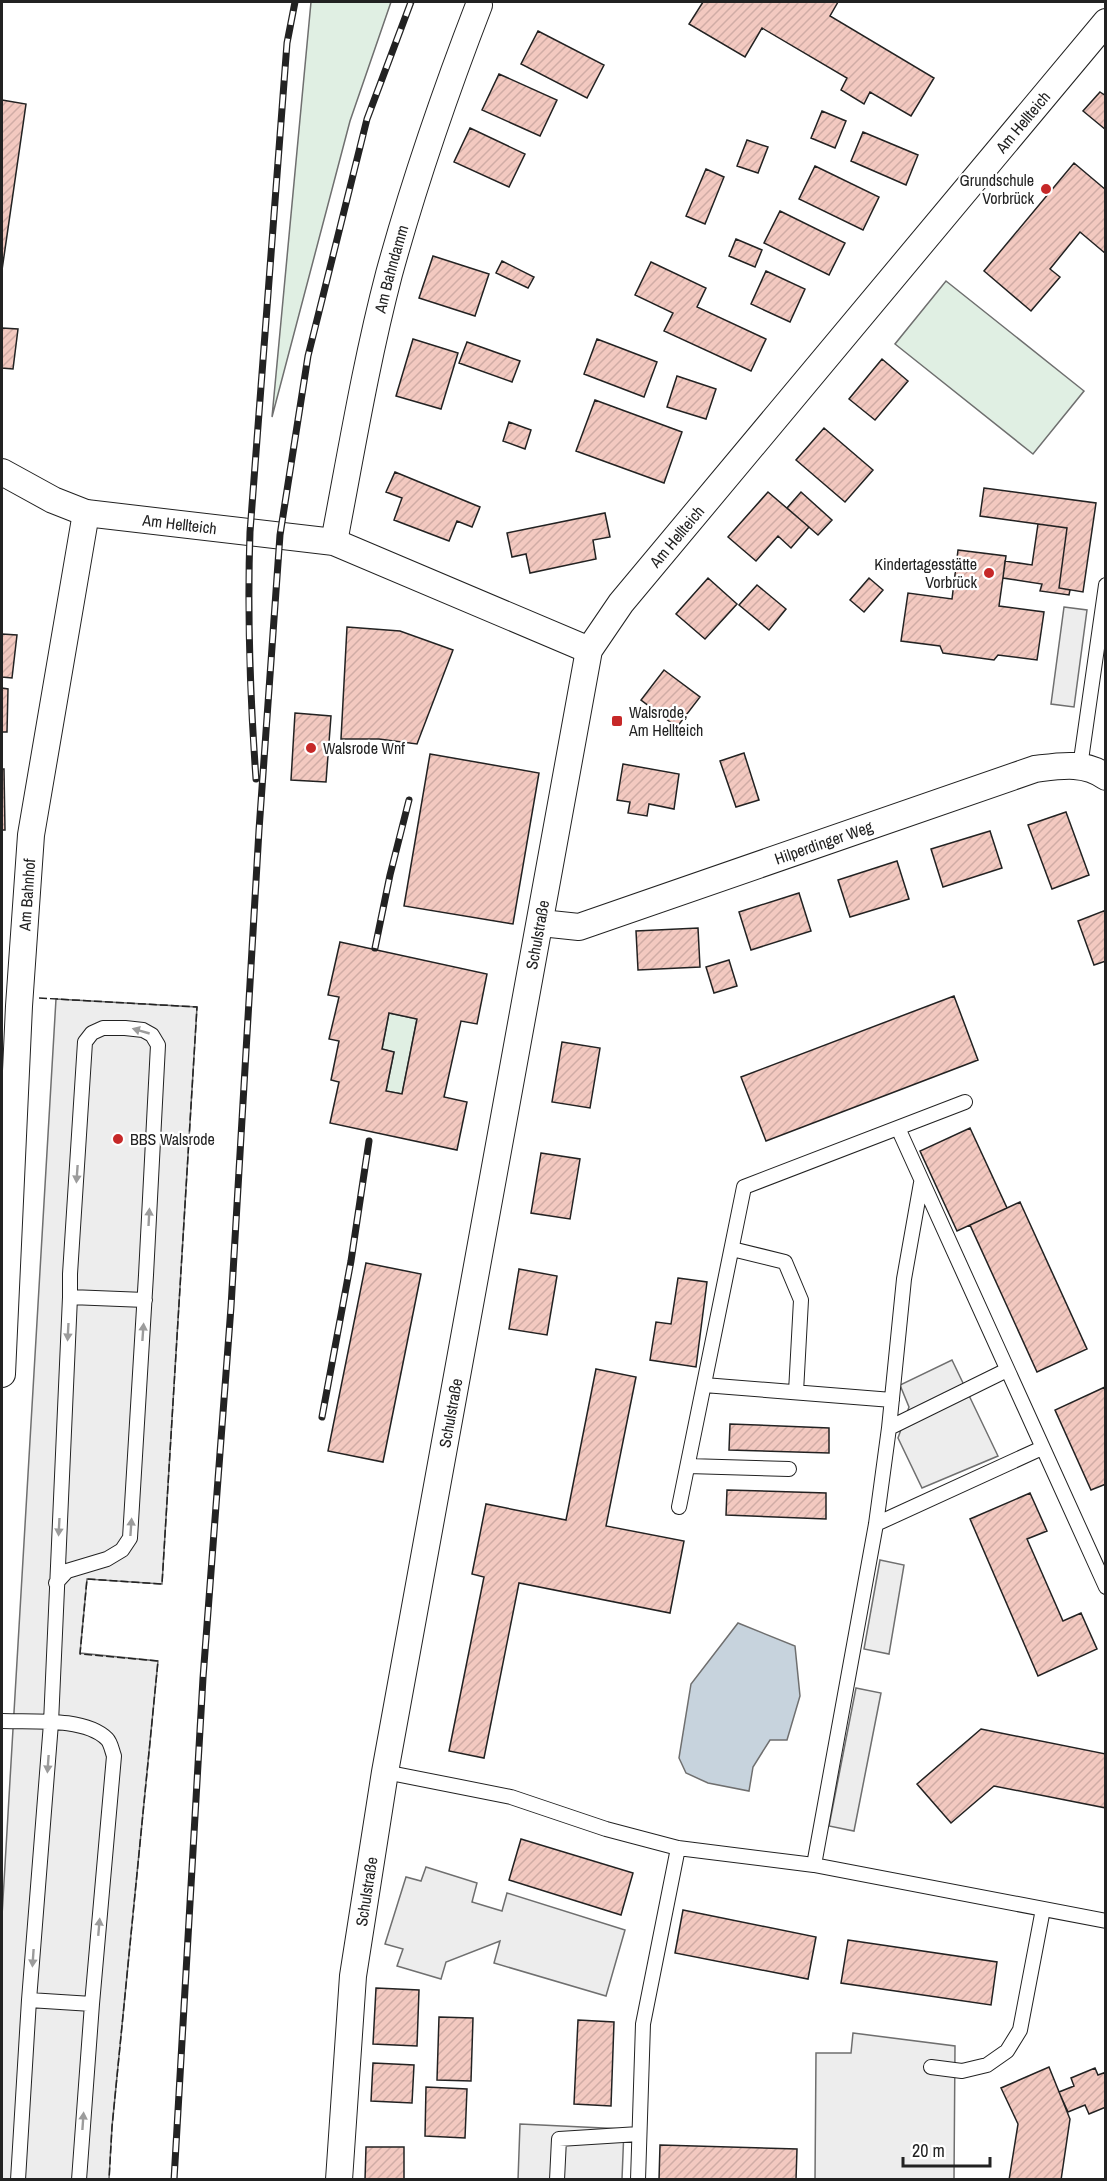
<svg xmlns="http://www.w3.org/2000/svg" width="1107" height="2181" font-family="'Archivo Narrow',sans-serif">
<style>
.green{fill:#e0efe3;stroke:#6f6f6f;stroke-width:1.5}
.parking{fill:#ededed;stroke:#6f6f6f;stroke-width:1.5}
.water{fill:#c7d3dd;stroke:#6f6f6f;stroke-width:1.5}
.building{fill:url(#building-hatch);stroke:#222;stroke-width:1.5;fill-rule:evenodd}
.lines{fill:none;stroke-linecap:round;stroke-linejoin:round}
.service-casing{stroke:#222;stroke-width:16}
.minor-casing{stroke:#222;stroke-width:28}
.service{stroke:#fff;stroke-width:14}
.minor{stroke:#fff;stroke-width:26}
.rail-casing{stroke:#222;stroke-width:7}
.rail{stroke:#fff;stroke-width:4.5;stroke-dasharray:14;stroke-linecap:butt}
.fence{stroke:#222;stroke-width:1.5;stroke-dasharray:8 3;stroke-linecap:butt}
.oneway{fill:#9c9c9c}
.poi-dot{fill:#c62828;stroke:#fff;stroke-width:2}
.labels{text-anchor:middle;dominant-baseline:central;stroke-width:4.5;stroke-linejoin:round;paint-order:stroke}
.street-label{font-size:16px;fill:#222;stroke:#fff}
.poi-label{font-size:16px;fill:#222;stroke:#fff;text-anchor:start}
</style>
<defs>
<pattern id="building-hatch" width="6" height="6" patternUnits="userSpaceOnUse" patternTransform="scale(1.5)"><rect width="6" height="6" fill="#f3c9c0"/><path d="M-1 1l2-2M0 6l6-6M5 7l2-2" fill="none" stroke="#d0aca5"/></pattern>
</defs>
<rect width="100%" height="100%" fill="#fff"/>
<!-- green -->
<path class="green" d="M311 2H391L350 121 272 417Z
M946 281 1084 391 1033 454 895 344Z
M389 1013 417 1019 402 1094 386 1091 394 1052 382 1049Z"/>
<!-- parking -->
<path class="parking" d="M1064 607 1087 610 1074 707 1051 704Z
M56 999 197 1007 162 1584 87 1579 80 1653 158 1661 112 2127 109 2179 2 2180V1916Z
M952 1360 998 1456 922 1488 898 1438 909 1407 900 1385Z
M880 1560 904 1565 889 1654 864 1649Z
M856 1688 881 1693 854 1831 829 1826Z
M426 1867 477 1883 472 1902 502 1911 507 1893 625 1930 606 1996 494 1963 500 1941 446 1962 441 1979 397 1966 403 1949 385 1944 406 1877 421 1881Z
M853 2033 955 2046 954 2179 815 2180 816 2053H851Z
M520 2124 624 2129 622 2179 518 2180Z"/>
<!-- water -->
<path class="water" d="M738 1623 795 1646 800 1696 787 1740H770L753 1767 749 1791 708 1783 686 1773 679 1758 691 1684Z"/>
<!-- building -->
<path class="building" d="M703 2H838L830 16 934 78 911 116 870 92 864 104 841 90 847 78 762 28 745 57 689 24Z
M538 31 604 65 587 98 521 64Z
M499 74 557 100 540 136 482 110Z
M1100 92 1106 96V130L1083 111Z
M2 100 26 104 2 270Z
M822 111 846 121 835 148 811 138Z
M470 128 525 154 509 187 454 162Z
M863 132 918 155 906 185 851 161Z
M747 140 768 147 758 173 737 166Z
M1074 163 1106 190V254L1080 232 1050 269 1060 277 1031 311 984 271Z
M815 166 879 197 863 230 799 199Z
M706 169 724 177 705 224 686 216Z
M780 211 845 243 829 275 764 243Z
M736 239 762 250 755 267 729 256Z
M433 256 489 274 475 316 419 298Z
M502 261 534 277 528 288 496 273Z
M651 262 706 288 697 307 766 339 751 371 664 331 673 313 635 295Z
M766 271 805 289 790 322 751 304Z
M2 328 18 329 13 369 2 368Z
M413 339 458 353 441 409 396 396Z
M597 339 657 362 644 397 584 374Z
M467 342 520 361 512 382 459 363Z
M882 359 908 381 875 420 849 399Z
M677 376 716 389 706 419 667 407Z
M595 400 682 432 664 483 576 451Z
M509 422 531 430 525 449 503 441Z
M824 428 873 470 845 502 796 460Z
M395 472 480 507 472 527 457 521 449 541 394 520 402 498 386 492Z
M984 488 1096 503 1083 592 1059 588 1067 528 980 516Z
M768 492 809 527 791 548 778 536 756 561 728 537Z
M801 492 832 520 818 535 787 508Z
M605 513 610 537 593 540 596 559 530 573 526 554 512 557 507 533Z
M1038 524 1067 528 1059 588 1070 590 1069 595 1040 591 1042 584 1003 578 1005 561 1032 565Z
M958 550 1006 556 999 606 1044 612 1037 660 998 655 994 660 943 653 940 646 901 641 908 593 952 599Z
M708 578 737 604 705 639 676 614Z
M869 578 883 590 864 612 850 600Z
M757 585 786 609 769 630 739 605Z
M347 627 400 631 453 650 417 744 379 739H341Z
M2 634 17 635 12 678 2 677Z
M664 670 700 697 677 727 641 700Z
M2 688 8 689 7 732H2Z
M295 713 331 716 326 782 291 780Z
M744 753 759 800 736 807 720 761Z
M430 754 539 773 513 924 404 906Z
M623 764 679 774 674 809 649 804 647 816 628 813 630 802 617 800Z
M2 769H4L5 830H2Z
M1066 812 1089 875 1052 889 1028 825Z
M990 831 1002 868 943 887 931 849Z
M897 861 909 899 850 917 838 880Z
M799 893 811 931 751 950 739 912Z
M1106 910V961L1094 965 1078 921Z
M698 928 700 967 638 970 636 931Z
M340 942 487 974 477 1024 461 1021 444 1097 467 1102 457 1150 330 1123 339 1082 331 1080 339 1041 329 1039 339 997 328 995ZM389 1013 417 1019 402 1094 386 1091 394 1052 382 1049Z
M729 960 737 986 714 993 706 967Z
M954 996 978 1060 766 1141 741 1077Z
M562 1042 600 1048 590 1108 552 1102Z
M970 1128 1007 1208 957 1231 920 1151Z
M541 1153 580 1159 570 1219 531 1213Z
M1020 1202 1087 1349 1037 1372 970 1225Z
M366 1263 421 1274 383 1462 328 1451Z
M519 1269 557 1276 547 1335 509 1329Z
M678 1278 707 1282 696 1367 650 1360 656 1322 671 1324Z
M596 1369 636 1377 606 1526 684 1541 670 1613 519 1583 484 1758 449 1751 484 1577 472 1574 486 1504 566 1520Z
M1105 1387 1106 1484 1091 1490 1055 1410Z
M730 1424 829 1428V1453L729 1450Z
M727 1490 826 1493V1519L726 1515Z
M1030 1493 1047 1531 1027 1539 1063 1621 1081 1613 1097 1649 1038 1676 970 1519Z
M981 1729 1106 1754V1808L994 1786 951 1823 917 1784Z
M521 1839 633 1873 621 1915 509 1880Z
M683 1910 816 1937 808 1979 675 1953Z
M848 1940 997 1962 991 2005 841 1983Z
M376 1988 419 1990 417 2046 373 2044Z
M439 2017 473 2018 471 2081 437 2080Z
M578 2020 614 2022 611 2106 574 2104Z
M373 2063 414 2065 412 2103 371 2101Z
M1049 2067 1070 2119 1061 2180H1009L1018 2124 1001 2088Z
M1095 2068 1098 2075 1106 2072V2107L1089 2114 1085 2105 1068 2112 1059 2092 1074 2086 1071 2078Z
M426 2087 467 2089 465 2138 425 2136Z
M660 2145 797 2149 796 2180H659Z
M366 2147H404V2180H365Z"/>
<g class="lines">
<!-- service casing -->
<g class="service-casing">
<path id="service" d="M1080 767 1106 585
M898 1128 1106 1587
M732 1249 785 1262 801 1300 796 1392
M70 1297 145 1300
M704 1385 892 1400
M889 1428 1007 1370
M688 1466 789 1469
M679 1507 744 1187 965 1102
M876 1524 1042 1448
M2 1721C31 1722 85 1717 107 1739 111 1743 112 1751 114 1756L92 2004 79 2180
M385 1772 511 1797 606 1829 678 1848 814 1865 1106 1921
M814 1865 876 1524 889 1428 904 1279 921 1183
M29 2000 92 2004
M931 2067 962 2071 987 2065 1007 2051 1020 2030 1043 1909
M18 2180 29 2000 51 1723 70 1297V1274L85 1042 92 1033 103 1028H125L143 1030 152 1035 158 1045 146 1275 130 1538 122 1550 107 1559 67 1571 56 1583
M557 2180 559 2139 639 2134
M638 2180 643 2024 678 1848"/>
</g>
<!-- minor casing -->
<g class="minor-casing">
<g id="minor">
<path id="s1" d="M2 472 53 500 86 513 334 542 589 650"/>
<path id="s2" d="M334 542C351 453 366 362 389 274 414 183 445 93 479 5"/>
<path id="s3" d="M541 923 579 927 1035 769C1059 766 1084 761 1106 777"/>
<path id="s4" d="M2 1374 19 1006 31 835 86 513"/>
<path id="s5" d="M339 2180 353 1976 385 1772 589 650 621 603 1106 22"/>
</g>
</g>
<!-- service -->
<use href="#service" class="service"/>
<!-- minor -->
<use href="#minor" class="minor"/>
<!-- rail casing -->
<g class="rail-casing">
<path id="rail" d="M256 779C250 695 247 617 250 532L287 43 295 2
M375 948 390 875 409 800
M322 1417 351 1261 369 1141
M174 2180 203 1678 231 1307 259 830 280 535 308 356 367 119 411 2"/>
</g>
<!-- rail -->
<use href="#rail" class="rail"/>
<!-- fence -->
<path class="fence" d="M39 998 197 1007 162 1584 87 1579 80 1654 158 1661 112 2127 109 2180"/>
</g>
<!-- one-way arrows -->
<defs><path id="oneway-solid" d="M-6-.8H1V-3.2L6.5 0L1 3.2V.8H-6Z" transform="scale(1.5)"/></defs>
<g class="oneway">
<use href="#oneway-solid" transform="translate(141 1031) rotate(-164)"/>
<use href="#oneway-solid" transform="translate(77 1174) rotate(94)"/>
<use href="#oneway-solid" transform="translate(149 1217) rotate(-87)"/>
<use href="#oneway-solid" transform="translate(68 1332) rotate(93)"/>
<use href="#oneway-solid" transform="translate(143 1332) rotate(-86)"/>
<use href="#oneway-solid" transform="translate(59 1527) rotate(93)"/>
<use href="#oneway-solid" transform="translate(131 1527) rotate(-86)"/>
<use href="#oneway-solid" transform="translate(48 1764) rotate(94)"/>
<use href="#oneway-solid" transform="translate(99 1927) rotate(-85)"/>
<use href="#oneway-solid" transform="translate(33 1958) rotate(94)"/>
<use href="#oneway-solid" transform="translate(83 2121) rotate(-86)"/>
</g>
<!-- markers -->
<g class="poi-dot">
<circle cx="1046" cy="189" r="6"/>
<circle cx="989" cy="573" r="6"/>
<rect x="611" y="715" width="12" height="12" rx="3"/>
<circle cx="311" cy="748" r="6"/>
<circle cx="118" cy="1139" r="6"/>
</g>
<g class="labels">
<!-- street labels -->
<g class="street-label">
<text stroke="none"><textPath href="#s5" startOffset="2235">Am Hellteich</textPath></text>
<text stroke="none"><textPath href="#s2" startOffset="279">Am Bahndamm</textPath></text>
<text stroke="none"><textPath href="#s1" startOffset="188">Am Hellteich</textPath></text>
<text stroke="none"><textPath href="#s5" startOffset="1695">Am Hellteich</textPath></text>
<text stroke="none"><textPath href="#s3" startOffset="297">Hilperdinger Weg</textPath></text>
<text stroke="none"><textPath href="#s4" startOffset="480">Am Bahnhof</textPath></text>
<text stroke="none"><textPath href="#s5" startOffset="1262">Schulstraße</textPath></text>
<text stroke="none"><textPath href="#s5" startOffset="776">Schulstraße</textPath></text>
<text stroke="none"><textPath href="#s5" startOffset="290">Schulstraße</textPath></text>
</g>
<!-- poi labels -->
<g class="poi-label">
<text x="1034" y="180" text-anchor="end">Grundschule<tspan x="1034" dy="18">Vorbrück</tspan></text>
<text x="977" y="564" text-anchor="end">Kindertagesstätte<tspan x="977" dy="18">Vorbrück</tspan></text>
<text x="629" y="712">Walsrode,<tspan x="629" dy="18">Am Hellteich</tspan></text>
<text x="323" y="748">Walsrode Wnf</text>
<text x="130" y="1139">BBS Walsrode</text>
</g>
</g>
<!-- border -->
<rect width="1107" height="2181" fill="none" stroke="#222222" stroke-width="6"/>
<!-- scale -->
<path d="M903 2157v9h87v-9" fill="none" stroke="#222222" stroke-width="3"/>
<text x="912" y="2157" font-size="18" fill="#222222" stroke="#ffffff" stroke-width="4.5" paint-order="stroke">20 m</text>
</svg>
